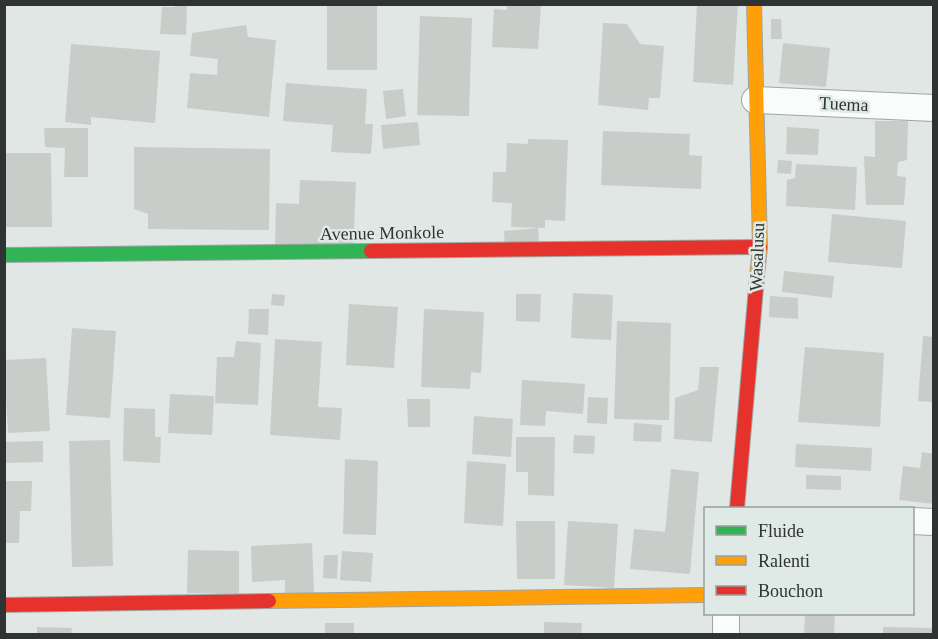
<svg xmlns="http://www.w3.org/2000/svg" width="938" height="639" font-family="'Times New Roman',serif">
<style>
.building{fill:#c8cdca}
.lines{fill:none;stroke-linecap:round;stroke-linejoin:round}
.street-casing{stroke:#a0a5a3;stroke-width:28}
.fast-casing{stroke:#a0a5a3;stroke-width:16}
.slow-casing{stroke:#a0a5a3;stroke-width:16}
.jam-casing{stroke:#a0a5a3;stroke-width:16}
.street{stroke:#fafbfb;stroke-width:26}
.fast{stroke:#30b455;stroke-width:14}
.slow{stroke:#ff9f0a;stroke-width:14}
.jam{stroke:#e5322d;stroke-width:14}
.labels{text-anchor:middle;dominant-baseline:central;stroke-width:5;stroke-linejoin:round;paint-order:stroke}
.street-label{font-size:18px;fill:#2f3331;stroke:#dfe9e5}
</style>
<rect width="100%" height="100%" fill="#e1e7e4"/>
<!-- building -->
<path class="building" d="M175 4H187L186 35 160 34 162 7H175Z
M327 4H377V70H327Z
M507 4H541L538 49 492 47 494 9 507 10Z
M697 4H738L733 85 693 82Z
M420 16 472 18 469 116 417 115Z
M771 19H781L782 39H771Z
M603 23 627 24 640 44 664 46 660 98H649L648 110 598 105Z
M246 25 248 37 276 40 269 117 187 108 190 73 217 75 218 59 190 56 192 33Z
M783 43 830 48 826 87 779 83Z
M71 44 160 51 155 123 91 117V125L65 122Z
M286 83 367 89 365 124H373L371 154 331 152 333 125 283 121Z
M403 89 406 116 386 119 383 91Z
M875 121H908L907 160 898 162 897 176 906 177 904 205H866L864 156 875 157Z
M418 122 420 145 383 149 381 125Z
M787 127 819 129 818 155 786 154Z
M44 128H88V177H64L65 148 45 147Z
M603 131 690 134 689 155 702 156 701 189 601 185Z
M528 139 568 140 565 221 545 220V228L511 227 512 203 492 202 493 172H506L507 143 528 144Z
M134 147 270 149 269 230 148 229V214L134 209Z
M4 153H51L52 227H4Z
M778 160 792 161 791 174 777 173Z
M796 164 857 167 855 210 786 206 787 180 795 178Z
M300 180 356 182 353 252 275 249 276 203 299 204Z
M832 214 906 221 902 268 828 262Z
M538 228 539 244 505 247 504 231Z
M784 271 834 276 832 298 782 292Z
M573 293 613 295 611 340 571 338Z
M272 294 285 295 284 306 271 305Z
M516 294H541L540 322 516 321Z
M770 296 798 298V319L769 317Z
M349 304 398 307 394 368 346 365Z
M249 309H269L268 335 248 334Z
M424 309 484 312 481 373 471 372 470 389 421 387Z
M617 321 671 323 669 420 614 419Z
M72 328 116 331 110 418 66 415Z
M923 336 934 337V402L918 401Z
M275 339 322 342 318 407 342 408 340 440 270 435Z
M236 341 261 343 258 405 215 403 217 357H234Z
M805 347 884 353 880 427 798 422Z
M46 358 50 431 8 433 4 360Z
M700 367H719L712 442 674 439 675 398 698 390Z
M522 380 585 384 583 414 546 411 545 426 520 425Z
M170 394 214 396 212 435 168 433Z
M588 397 608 398 607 424 587 423Z
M407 399H430V427H408Z
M124 408 155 409V437H161L160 463 123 461Z
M474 416 513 419 511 457 472 454Z
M634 423 662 425 661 442 633 441Z
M574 435 595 436 594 454 573 453Z
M516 437H555L554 496 528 495V472H516Z
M110 440 113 566 72 567 69 441Z
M43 441V462L4 463V442Z
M796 444 872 448 871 471 795 467Z
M922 452 934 454V504L899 500 903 466 920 468Z
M345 459 378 461 376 535 343 534Z
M467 461 506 464 503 526 464 523Z
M671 469 699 472 690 574 630 569 634 529 665 532Z
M806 475 841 476V490L806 489Z
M4 481H32L31 511H20L19 543H4Z
M516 521H555V579H517Z
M568 521 618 524 614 588 564 585Z
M312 543 314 593 285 594V580L252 582 251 546Z
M188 550 239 551V594L187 593Z
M342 551 373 553 371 582 340 580Z
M324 555H338L337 579 323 578Z
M805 614 835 615 834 634H804Z
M544 622 582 623 581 634H544Z
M325 623H354V634H325Z
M37 627 72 628 71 634H37Z
M883 627 934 628V634H883Z"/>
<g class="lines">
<!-- street casing -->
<g class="street-casing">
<path id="street" d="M755 100 934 108
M912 521 934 522
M726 614V634"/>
</g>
<!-- fast casing -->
<g class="fast-casing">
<path id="fast" d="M4 255 371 251"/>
</g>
<!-- slow casing -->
<g class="slow-casing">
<path id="slow" d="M754 4 760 247 757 276
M269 601 706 595"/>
</g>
<!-- jam casing -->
<g class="jam-casing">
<path id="jam" d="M371 251 760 247
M737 508 757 276
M4 605 269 601"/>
</g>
<!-- street -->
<use href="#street" class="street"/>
<!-- fast -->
<use href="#fast" class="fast"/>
<!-- slow -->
<use href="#slow" class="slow"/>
<!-- jam -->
<use href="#jam" class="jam"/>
</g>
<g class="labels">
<!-- street labels -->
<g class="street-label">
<text transform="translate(844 104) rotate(3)">Tuema</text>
<text transform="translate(382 233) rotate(-1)">Avenue Monkole</text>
<text transform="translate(757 257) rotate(-88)">Wasalusu</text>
</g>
</g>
<!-- border -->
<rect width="938" height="639" fill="none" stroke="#2f3331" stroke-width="12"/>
<!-- legend -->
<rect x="704" y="507" width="210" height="108" fill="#dfe9e5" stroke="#99a09d" stroke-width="1.5"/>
<rect x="716" y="526" width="30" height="9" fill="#30b455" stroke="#99a09d" stroke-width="1.5"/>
<text x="758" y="537" font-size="18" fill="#2f3331">Fluide</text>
<rect x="716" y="556" width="30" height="9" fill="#ff9f0a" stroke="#99a09d" stroke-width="1.5"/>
<text x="758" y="567" font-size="18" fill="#2f3331">Ralenti</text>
<rect x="716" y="586" width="30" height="9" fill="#e5322d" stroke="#99a09d" stroke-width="1.5"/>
<text x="758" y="597" font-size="18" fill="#2f3331">Bouchon</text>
</svg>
